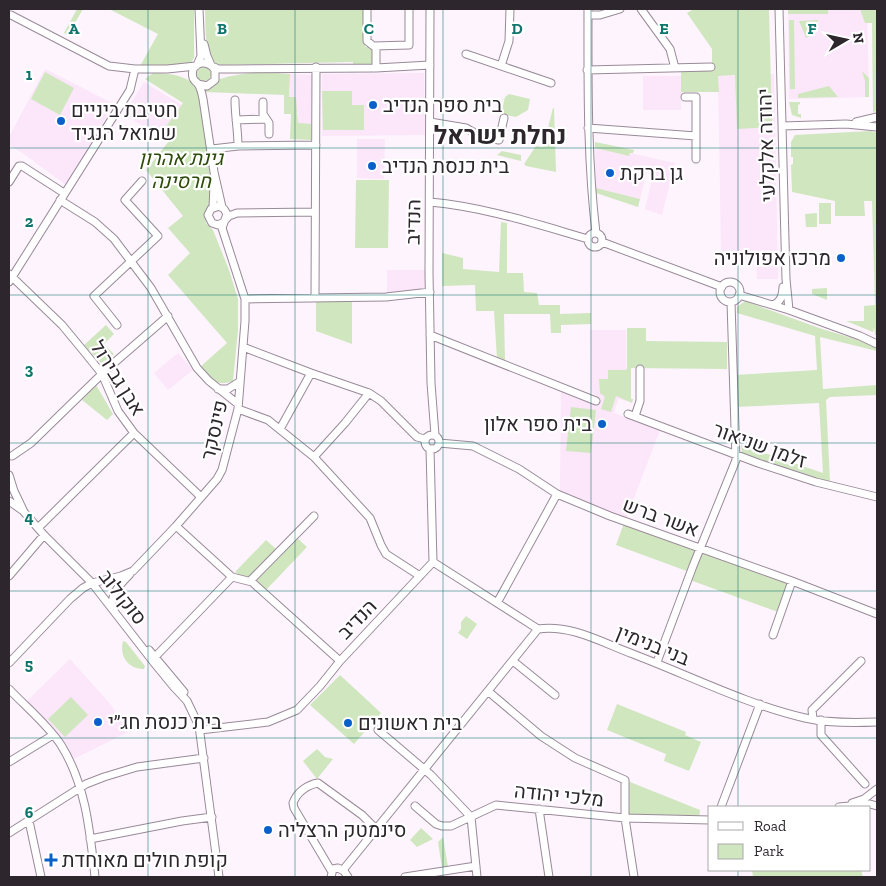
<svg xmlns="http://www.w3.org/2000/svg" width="886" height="886" font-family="'Zilla Slab',Heebo,serif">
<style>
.built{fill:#fbe6fa}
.green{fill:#d0e6bf}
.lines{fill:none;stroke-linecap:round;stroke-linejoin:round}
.minor-casing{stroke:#998a98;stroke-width:9}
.minor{stroke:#fff;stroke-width:7}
.grid{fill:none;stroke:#0f766e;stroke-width:1;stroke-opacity:0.55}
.poi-dot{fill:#0960c9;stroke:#fff;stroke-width:2}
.labels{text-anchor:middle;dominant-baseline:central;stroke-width:4.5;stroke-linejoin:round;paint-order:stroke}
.poi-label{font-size:20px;fill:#2d272d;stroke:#fff;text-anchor:start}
.street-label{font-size:20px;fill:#2d272d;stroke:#fff}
.park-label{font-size:20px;font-style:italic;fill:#2d4b0a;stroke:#fff}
.district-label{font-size:25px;font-weight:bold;fill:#2d272d;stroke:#fff}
.grid-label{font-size:16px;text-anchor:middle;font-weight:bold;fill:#0f766e;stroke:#fff;stroke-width:4.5;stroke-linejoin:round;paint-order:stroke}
</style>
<rect width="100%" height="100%" fill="#fdf4fd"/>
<!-- built -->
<path class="built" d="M788 9H867L869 97 789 99Z
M45 69 114 104 66 185 24 154 9 145V137Z
M424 73 425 135 322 136V74Z
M290 74 312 75 311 124H298V112L296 111 289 97Z
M774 74 778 279H757L756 254H725L722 253 721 249 718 76Z
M643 76H681V110H643Z
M144 82 182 105 159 136 124 114Z
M357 139H385L384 179 357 178Z
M595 148 629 156 630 153 675 163 662 215 645 209 654 171 647 170 640 199 596 188Z
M387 270H431V292L387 293Z
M590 330H626V401L618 399 614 413 660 430 626 519 560 491 561 390 598 406 601 399 591 392Z
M178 353 193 370 168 390 154 373Z
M70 659 111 705 128 732 74 759 64 740 27 701Z"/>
<!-- green -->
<path class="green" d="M77 9H83L68 35 64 33Z
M109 9H194V58L190 64 187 65 140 66 158 34Z
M205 9H365V47H372V66H353V62L218 65C203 52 206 28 205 9Z
M694 9H769L772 127 737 129 735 75 718 76 719 92H681V71H712V49L687 13Z
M788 9H828V14H788Z
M860 9H877V110L873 113 872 23H865Z
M789 20H794L795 89H790Z
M818 20 815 34 806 38 799 21Z
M197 74a7 7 0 1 1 14 0a7 7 0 1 1-14 0Z
M862 71 869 78V97H865V81Z
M45 72 74 88 60 115 31 99Z
M263 72 290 74 289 97H296L298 123 311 124V140L290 139 291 114H284V95L205 92C207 76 250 73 263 72Z
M153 73C170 74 193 74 199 95L210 174 211 203 205 213 206 223 213 230 229 270 238 299V330L233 381C216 387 211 379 200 367L227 343 168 275 190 253 168 228 183 216 146 170 169 141 159 136 183 103 145 79Z
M829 86 838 97 798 98V94Z
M322 91H352V105H364V130H323Z
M509 94 530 99 528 110 516 117 501 114 505 97Z
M789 102H800V104L798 105V114H801V118L792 115Z
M553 108H554L556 172 526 166 524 164 536 146 543 147Z
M871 131 877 133V335H875L874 327 873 332 846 321H864V306L875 305 872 201H864L865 216H835V201L792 192 791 165 793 164V157H791V142L795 135Z
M595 142 634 150 633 153H630L629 156 595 148Z
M502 151 521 155V161L497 155Z
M356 180H389L388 248H355Z
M596 188 640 199 638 207 596 193Z
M819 203H831V224H819Z
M817 213V227H806L805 214Z
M501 222 507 223V273H523L524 292 537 293 539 305H560V314L591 313V324L561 325V333H551L550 314H504L505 361 497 359 494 311H476L475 285 442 286V253L463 258V269L499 272Z
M827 288V300L812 294V289Z
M745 301 822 329 875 345 877 351 820 337 823 389 877 385V395L830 397 826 400 830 482 742 453 741 445 823 473 819 403 736 407 734 375 817 370 815 336 737 313V307Z
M316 302H352V344L316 331Z
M106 325 114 334 104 344 114 354 106 362 101 363 84 345Z
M627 328H646V341L727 342V369L631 368V399H633L632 403 616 396 611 412 601 409 605 397 600 393 599 379H608V370H626L627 368Z
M96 385 113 414 107 420 82 400Z
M571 407 596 410 591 453 566 451Z
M624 523 788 583 778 612 690 580 692 573 616 545Z
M296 537 307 547 266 590 256 580Z
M266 540 277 550 250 577H242L235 572Z
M466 616 477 624 467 639 458 633 461 629V622Z
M123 641 126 642 145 666 144 669C128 669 119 656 123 641Z
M340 675 381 713 354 744 310 705Z
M71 697 88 715 65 737 48 719Z
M617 704 686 732 685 735 701 742 689 771 664 761 666 754 607 730Z
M317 749 325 757 333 759 317 779 303 761Z
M625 780 700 810 699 820 625 818Z
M421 828 433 839 417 847 410 840Z
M443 837 448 867 442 868 438 842Z
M752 870H861L863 877H753Z"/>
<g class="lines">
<!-- minor casing -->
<g class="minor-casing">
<path id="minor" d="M367 9V41L376 48V68
M430 9 429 273 431 383 435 435
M588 9C588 84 587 158 596 233
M641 9 670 49 675 68
M779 9 786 279 789 310
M11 15 109 66 135 69H167L196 66
M588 15H600L620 9
M204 44 207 56 211 65
M374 46 409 45V9
M466 54 551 83
M197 65 201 56 199 9
M501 66 509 41 510 9
M214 67 218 69H234L376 68 430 65
M587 70 711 67
M198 84 207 86 215 80V70C208 58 189 62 193 78 195 82 195 80 198 84 201 88 202 94 203 99L214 172 222 207
M235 100C235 116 238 130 238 146
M263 102V114L269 123V134
M236 120 265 119
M430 122 466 128 480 136 499 140 504 118
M856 122 877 117
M782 126 846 124 877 127
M588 128 696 136V97H685
M696 136V159
M212 149 238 146 316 145
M9 182 19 166H22L64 193
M60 200 95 222 114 239 151 288 197 368 209 381 238 404
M430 202C485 207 536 224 588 239
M213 207 214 185
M226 219 229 216 237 213 315 212
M588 240a7 7 0 1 1 14 0a7 7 0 1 1-14 0Z
M602 242 722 287
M9 274 62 325 86 354 102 374 118 411 134 433 201 497
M9 282 130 90 135 69
M720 292a10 10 0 1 1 20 0a10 10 0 1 1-20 0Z
M739 295 789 310 860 336 877 344
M315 298 316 67
M245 299 386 297 430 292
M773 305C781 302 783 295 783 287
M117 325 94 296 158 236 125 200 142 181
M430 335 596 401
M243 347 311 373 369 393 381 401 417 437 425 439
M218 389H228L239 382
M238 409 268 420 314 457 370 518 381 545 386 554 420 576
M628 414 758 463 816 482 877 497
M635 416 640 401V369
M280 429 311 373
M425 442a7 7 0 1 1 14 0a7 7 0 1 1-14 0Z
M439 443 473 446 519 469 557 494 610 516 792 581 877 614
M12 456 31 443 107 369 168 316
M314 457 345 423 369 393
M9 475 14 491 24 512 44 535 92 583 155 664 173 686 187 701 199 726 219 877
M9 501 22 510
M176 526 232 577 252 582 340 661
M38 528 134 433
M433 562 538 629C571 624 603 643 633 654 688 675 748 705 805 718 827 723 854 723 877 722
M9 576 44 535
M250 581 314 516
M497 603 557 494
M112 605C112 591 121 584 130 574
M773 635 792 581
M149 650 184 692
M155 660V657L232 577
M513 661 555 695
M657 662 693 566 736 460 731 302
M9 663 70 599 83 588 92 583 121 576 133 571 176 526 217 479 222 470 238 409 245 321V299L222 228 227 214 224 209 219 206 211 209 208 215 212 223 218 225 224 222
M9 689C25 706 48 725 61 745 86 785 90 832 95 877
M489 692 541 736 575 758 625 780V818L634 877
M813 719 812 710 861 661
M821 720V735L865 784
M200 730 268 722 297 710 320 686 340 661 433 562 430 449
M378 730 431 775 471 817
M9 762 53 735
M852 803 864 799 877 789
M415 806 436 824 442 826H451L496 805 625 818 710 820
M721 807 760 704
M839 807 870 804 877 806
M539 809 549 877
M471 817 477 877
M29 821 41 877
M9 833 86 784 104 777 137 767 204 758
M90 839 182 821 212 817
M343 870 538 629
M332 872 294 808 293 803C297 792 307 785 318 783L362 815 376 829
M331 877 333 869 338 868 344 871 348 877
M405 877 476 866"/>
</g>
<!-- minor -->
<use href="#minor" class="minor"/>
</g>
<!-- grid -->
<path class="grid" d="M148 9V877M295 9V877M443 9V877M591 9V877M738 9V807M9 148H877M9 295H877M9 443H877M9 591H877M9 738H877M738 870V877"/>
<!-- markers -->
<g class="poi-dot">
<circle cx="373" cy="105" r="5"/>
<circle cx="61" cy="121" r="5"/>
<circle cx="372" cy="166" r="5"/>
<circle cx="610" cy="173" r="5"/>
<circle cx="841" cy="258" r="5"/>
<circle cx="602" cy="424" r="5"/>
<circle cx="98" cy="722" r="5"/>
<circle cx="348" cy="723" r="5"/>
<circle cx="268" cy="830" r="5"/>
<path d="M48.5 852.5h5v5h5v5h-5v5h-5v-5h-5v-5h5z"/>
</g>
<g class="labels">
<!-- poi labels -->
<g class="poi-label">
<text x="383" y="105">בית ספר הנדיב</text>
<text x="71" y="110">חטיבת ביניים<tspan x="71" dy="23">שמואל הנגיד</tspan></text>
<text x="382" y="166">בית כנסת הנדיב</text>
<text x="620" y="173">גן ברקת</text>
<text x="831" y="258" text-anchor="end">מרכז אפולוניה</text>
<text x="592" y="424" text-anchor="end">בית ספר אלון</text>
<text x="108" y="722">בית כנסת חג״י</text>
<text x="358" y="723">בית ראשונים</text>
<text x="278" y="830">סינמטק הרצליה</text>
<text x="62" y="860">קופת חולים מאוחדת</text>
</g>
<!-- street labels -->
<g class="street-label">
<text transform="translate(766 145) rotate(-92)">יהודה אלקלעי</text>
<text transform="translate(413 222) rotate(-89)">הנדיב</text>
<text transform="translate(118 378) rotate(58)">אבן גבירול</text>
<text transform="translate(214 430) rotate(-77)">פינסקר</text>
<text transform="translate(760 445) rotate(20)">זלמן שניאור</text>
<text transform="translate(661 517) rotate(20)">אשר ברש</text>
<text transform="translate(123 597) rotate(52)">סוקולוב</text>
<text transform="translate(357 619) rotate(-46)">הנדיב</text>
<text transform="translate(653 645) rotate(22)">בני בנימין</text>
<text transform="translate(559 795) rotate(6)">מלכי יהודה</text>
</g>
<!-- park labels -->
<g class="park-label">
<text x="181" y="158">גינת אהרון<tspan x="181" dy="23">חרסינה</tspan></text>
</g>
<!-- district labels -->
<g class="district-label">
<text x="500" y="135">נחלת ישראל</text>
</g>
</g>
<g class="grid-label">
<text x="74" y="34">A</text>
<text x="222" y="34">B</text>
<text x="369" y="34">C</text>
<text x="517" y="34">D</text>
<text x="664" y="34">E</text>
<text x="812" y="34">F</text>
<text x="29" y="80">1</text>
<text x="29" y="227">2</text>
<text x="29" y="375">3</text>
<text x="29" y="523">4</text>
<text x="29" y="670">5</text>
<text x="29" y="818">6</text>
</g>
<!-- border -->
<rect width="886" height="886" fill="none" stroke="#2d272d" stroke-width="20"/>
<!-- legend -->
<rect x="708" y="806" width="162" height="65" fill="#ffffff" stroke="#aba9ab"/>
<rect x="718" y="822" width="25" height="8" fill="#ffffff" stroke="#aba9ab"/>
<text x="754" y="831" font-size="15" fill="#2d272d">Road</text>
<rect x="718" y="844" width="25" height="15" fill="#d0e6bf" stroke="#aba9ab"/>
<text x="754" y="856" font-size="15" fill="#2d272d">Park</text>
<!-- north arrow -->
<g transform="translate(846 40) rotate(81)" stroke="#ffffff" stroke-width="4" paint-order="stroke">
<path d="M0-4L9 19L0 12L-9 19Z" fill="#2d272d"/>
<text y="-8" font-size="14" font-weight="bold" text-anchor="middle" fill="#2d272d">N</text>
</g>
</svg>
